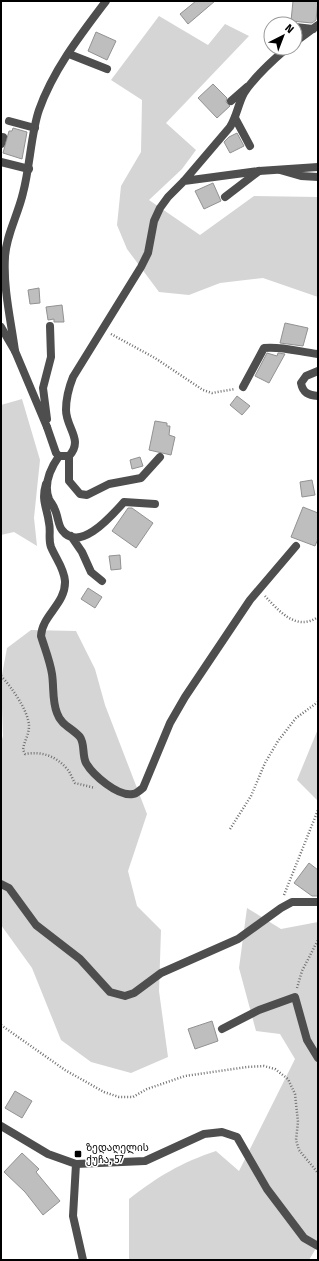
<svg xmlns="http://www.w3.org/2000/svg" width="319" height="1261" font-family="'Fira Sans','Noto Sans Georgian',sans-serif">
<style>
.green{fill:#d5d5d5}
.building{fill:#bebebe;stroke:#929292}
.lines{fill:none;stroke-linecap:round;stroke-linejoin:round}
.path{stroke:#707070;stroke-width:2.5;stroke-dasharray:1 2;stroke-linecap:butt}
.service{stroke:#4e4e4e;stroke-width:8}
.minor{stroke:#4e4e4e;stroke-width:8}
.tertiary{stroke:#4e4e4e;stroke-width:8}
.poi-dot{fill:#000;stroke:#fff;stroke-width:1.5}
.labels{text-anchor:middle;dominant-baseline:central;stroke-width:3;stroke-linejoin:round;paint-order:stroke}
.poi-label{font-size:10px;fill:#000;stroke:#fff;text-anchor:start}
</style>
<rect width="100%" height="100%" fill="#fff"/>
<!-- green -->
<path class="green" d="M159 16 208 45 225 24 249 36 166 123 196 150 182 169 149 200 200 235 254 196 318 197V297L263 278 220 283 189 295 159 292 127 249 117 225 121 186 141 152 142 100 111 80Z
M22 399 40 460 34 518 37 546 14 532 1 535V405Z
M31 630 76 631 95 669 105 705 147 814 128 871 137 906 161 930 159 991 168 1057 131 1073 91 1062 61 1040 32 968 1 925V742L3 736 1 680 7 648Z
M318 729V801L297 780Z
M247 908 281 929 318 922V1245L309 1260H129V1199C159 1176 180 1163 216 1151L239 1171 295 1059 280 1034 256 1031 239 968Z"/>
<!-- building -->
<path class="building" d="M196 1H215L188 24 180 14Z
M293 1H318L316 20 312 23 291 21Z
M96 32 116 41 107 60 88 51Z
M213 84 227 98 226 102 230 106 217 118 198 98Z
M13 128 27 132 22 159 3 153 9 131H12Z
M237 133 244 146 230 153 224 142 229 137Z
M213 183 221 201 204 209 195 191Z
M39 288 40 303 30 304 28 290Z
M62 305 64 322H54V319L48 320 46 307Z
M285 323 308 328 303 346 280 343Z
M267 353 277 356 278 353 285 354 269 383 255 376Z
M237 396 250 406 242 415 230 405Z
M155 421 167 423V426H170L169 435 175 437 171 455 149 450Z
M140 457 143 466 132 469 130 460Z
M312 480 315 495 302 497 300 482Z
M303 507 318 513V539L315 546 291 537Z
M128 508H132L153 523 136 548 112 531Z
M120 555 121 569 111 570 109 556Z
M88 588 102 597 95 608 81 599Z
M309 863 318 870V896H312L294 883Z
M212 1021 218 1041 195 1049 188 1029Z
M15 1091 32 1101 22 1118 5 1108Z
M22 1153 39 1169 36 1172 60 1201 43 1215 25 1192 4 1172Z"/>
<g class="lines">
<!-- path -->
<path class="path" d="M111 334 155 358 203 390 212 393 235 389
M265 596C278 610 296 632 318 617
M1 676C11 686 29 712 29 726 29 735 24 741 23 750L25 754C42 751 56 756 67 769 71 773 72 779 75 783L95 788
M230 829 251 796 265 763 278 741 296 718 318 702
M284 895 318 810
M297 988 302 971 318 940
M1 1025 65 1070 104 1092 119 1097H133L147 1089 185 1076 247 1067 264 1066 275 1069 288 1079 295 1094 298 1122 296 1140 299 1150 318 1173"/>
<!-- service -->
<path class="service" d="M295 27 313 29
M69 54 107 69
M231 101 247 87
M235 118 250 146
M9 121 35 128
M1 144 3 137
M1 162 29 169
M280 170 301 176 318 177
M225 197 259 171
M1 327 15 351 47 427
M243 387 264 348C282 346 300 352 318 354
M47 419 43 388 51 357 50 326
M59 456C50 469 43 484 49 499 51 503 54 506 55 510 58 516 58 525 62 530 80 554 113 514 124 502L155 504
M69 456V481L80 494 87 495 109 484 141 478 160 457
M46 484C41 501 47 507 49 523 51 531 48 539 51 547 56 559 64 568 65 581 66 604 42 615 41 636 45 649 50 661 52 674 54 687 52 701 57 713 61 725 72 728 80 737 85 744 82 755 86 763 93 775 118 797 133 794 136 794 140 790 143 788L170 723 185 697 250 600 296 546
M71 536 82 552 91 572 102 581
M222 1029 259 1010 295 997 307 1040 318 1058
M1 1126 48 1154 76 1164 73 1216 83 1260"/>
<!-- minor -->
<path class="minor" d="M295 42 318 25
M184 181 259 171 318 167
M15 351C11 321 3 288 5 257 6 235 18 215 23 193 30 167 31 133 39 110 53 70 81 34 106 1
M318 371 306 376 301 383C303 393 308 395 318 396
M47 427 56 453 59 456H69C84 440 66 428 66 410 66 398 69 387 73 377L141 267 148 253 154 221 160 208 168 197 184 181 230 127C237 116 238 104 244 93 255 76 272 61 287 48
M76 1164 145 1161 204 1134 222 1132 237 1137 267 1189 304 1238 318 1246"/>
<!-- tertiary -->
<path class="tertiary" d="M1 884 9 888 36 925 80 959 110 992 125 996 134 993 161 973 238 939 281 908 292 902H318"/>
</g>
<!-- markers -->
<rect class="poi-dot" x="74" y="1150" width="8" height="8" rx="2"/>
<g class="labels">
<!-- poi labels -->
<g class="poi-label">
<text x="86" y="1148">ზედაღელის<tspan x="86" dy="12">ქუჩა, 57</tspan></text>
</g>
</g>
<!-- border -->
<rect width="319" height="1261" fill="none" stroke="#000000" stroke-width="4"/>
<!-- north arrow -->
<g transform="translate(283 36) rotate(42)"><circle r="19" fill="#ffffff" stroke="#999999"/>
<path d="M0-3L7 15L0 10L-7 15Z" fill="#000000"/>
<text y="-6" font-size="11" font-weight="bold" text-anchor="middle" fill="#000000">N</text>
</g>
</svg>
